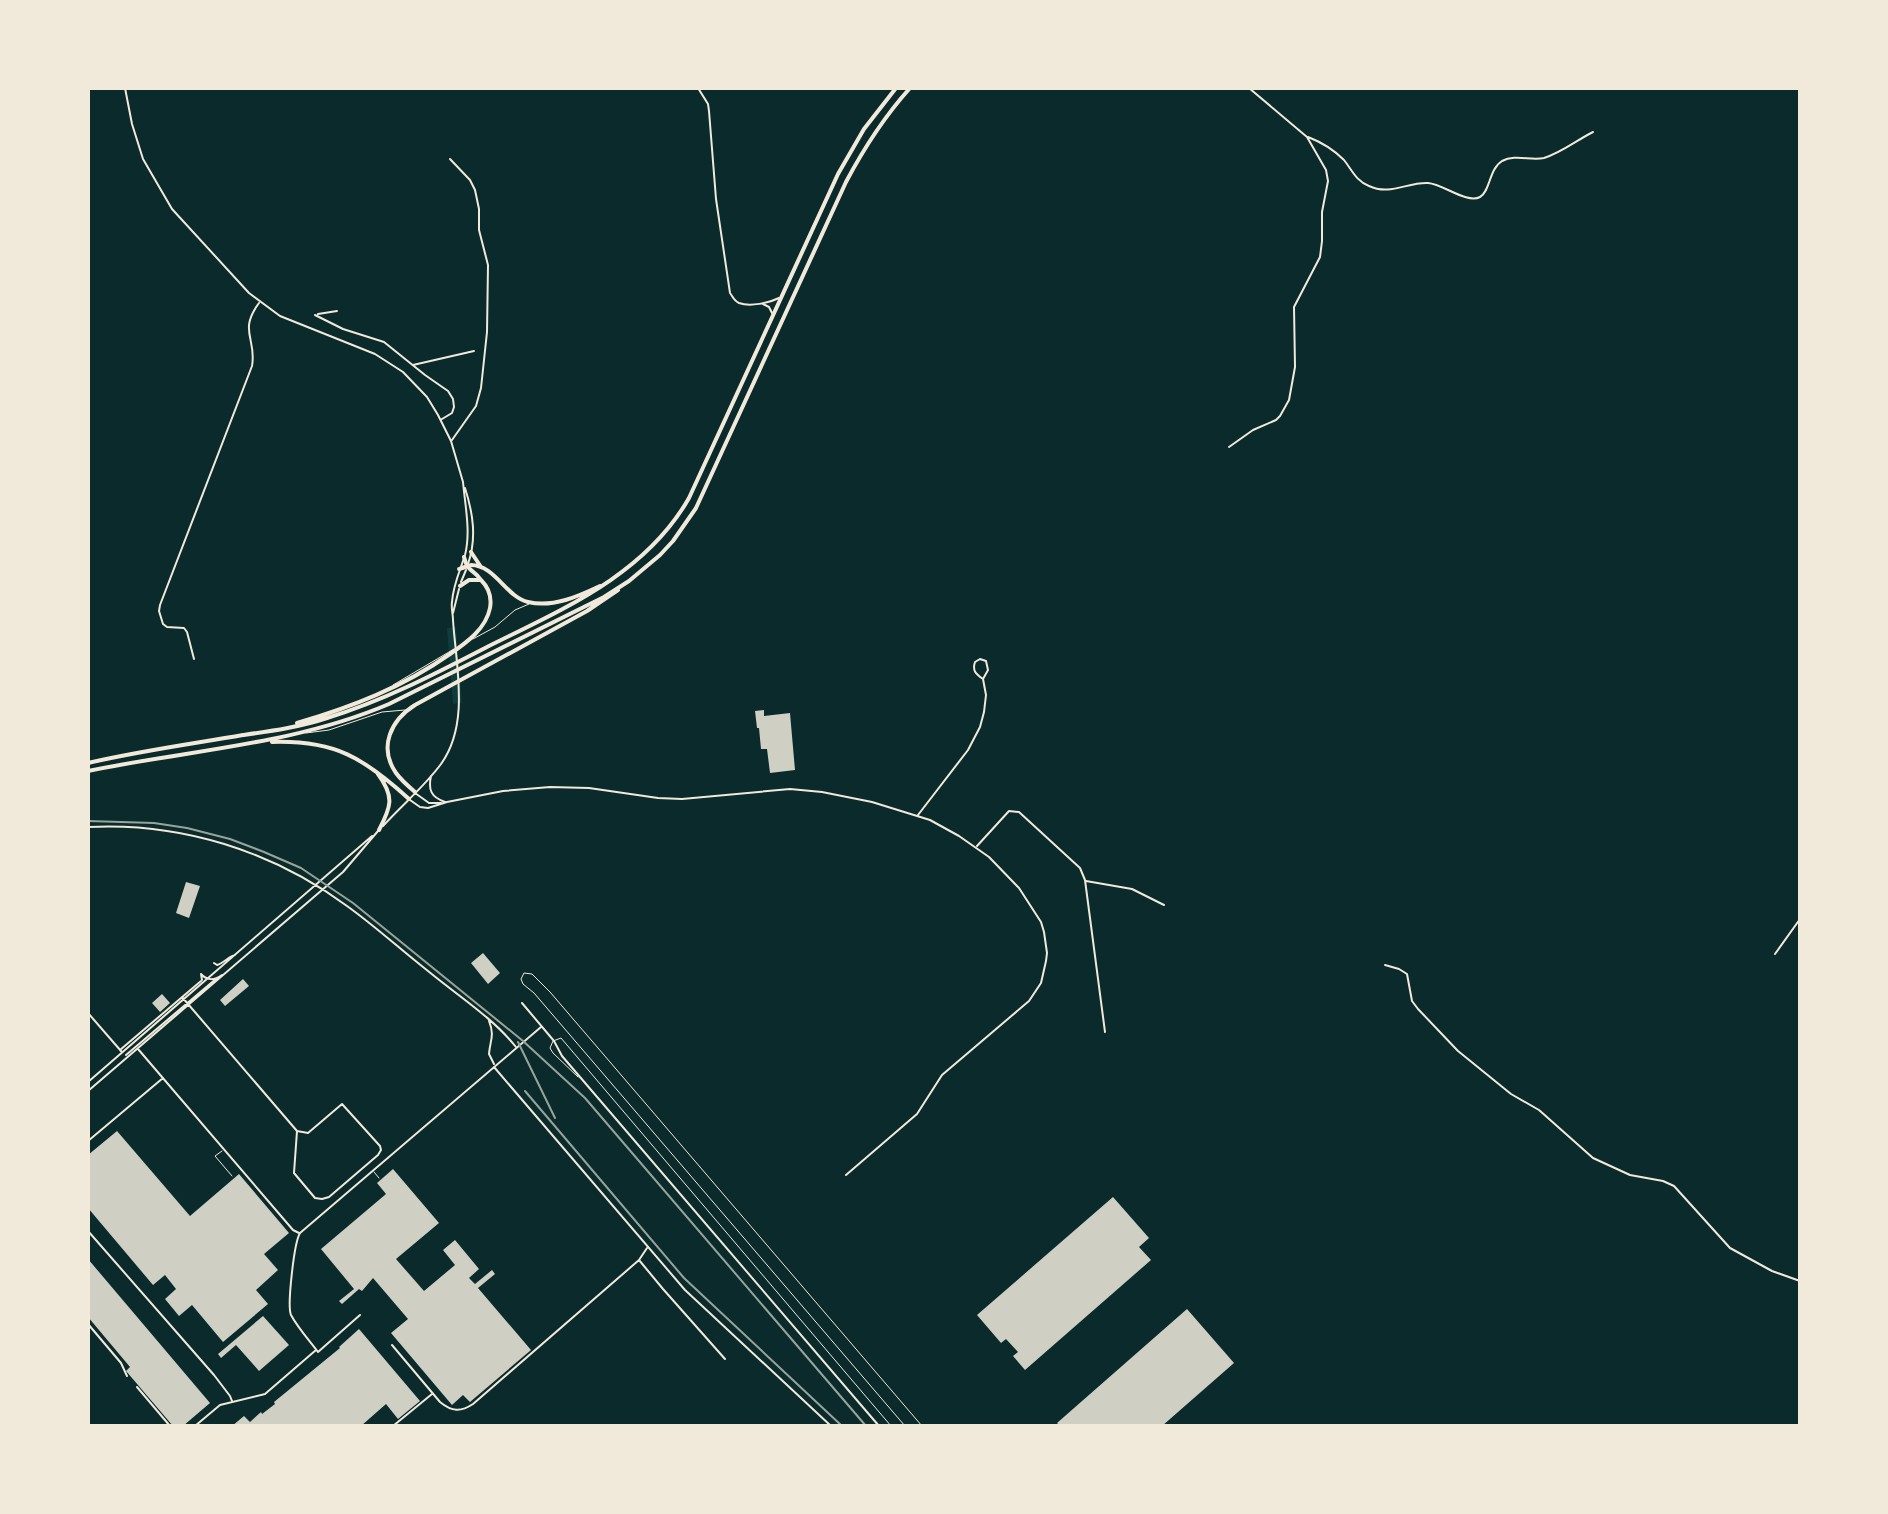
<svg xmlns="http://www.w3.org/2000/svg" width="1888" height="1514" font-family="Poppins,sans-serif">
<style>
.water{fill:#0a2a2b}
.pier{fill:#0f3d3e}
.building{fill:#cfcfc3}
.lines{fill:none;stroke-linecap:round;stroke-linejoin:round}
.service{stroke:#f1e9da;stroke-width:1}
.minor{stroke:#f1e9da;stroke-width:2}
.primary{stroke:#f1e9da;stroke-width:4}
.rail{stroke:#97a49c;stroke-width:2}
</style>
<rect width="100%" height="100%" fill="#0f3d3e"/>
<!-- water -->
<path class="water" d="M88 88H1800V1426H88Z"/>
<!-- pier -->
<path class="pier" d="M456 627 462 703 453 704 447 628Z"/>
<!-- building -->
<path class="building" d="M764 710V716L790 713 795 770 770 773 767 749H761L759 728H757L755 711Z
M186 882 200 886 189 918 176 913Z
M483 953 500 973 488 984 471 963Z
M243 979 249 986 225 1006 220 1000Z
M162 994 170 1003 160 1012 152 1003Z
M117 1131 190 1216 239 1174 289 1233 264 1254 278 1270 256 1290 268 1304 223 1342 192 1305 179 1316 165 1299 176 1289 165 1275 153 1285 88 1208V1155Z
M393 1169 439 1223 396 1259 424 1291 455 1265 443 1250 455 1240 479 1269 469 1278 475 1284 492 1270 495 1274 478 1288 531 1350 470 1402 463 1395 452 1405 391 1333 408 1319 373 1278 362 1291 359 1289 342 1304 339 1301 354 1289 321 1249 386 1194 377 1183Z
M1113 1197 1149 1238 1139 1247 1151 1260 1025 1370 1013 1356 1018 1352 1006 1339 1001 1343 977 1315Z
M88 1259 210 1403 183 1426H173L126 1371 130 1367 88 1317Z
M1187 1309 1234 1363 1162 1426H1060L1057 1423Z
M263 1316 289 1345 259 1371 236 1345 221 1358 218 1354Z
M359 1329 420 1401 398 1419 386 1404 361 1426H232L244 1416 250 1422 261 1412 262 1414 275 1404 274 1402 340 1348 339 1347Z"/>
<g class="lines">
<!-- service -->
<path class="service" d="M473 639 495 627 515 610 529 604
M393 685 454 649
M306 733 329 730 382 712 405 710
M578 1077 553 1053 550 1048 553 1041 561 1038 891 1426
M222 1151 215 1156 232 1176
M374 1172 379 1178
M905 1426 534 993 523 984 521 979 524 973 532 974 550 992 922 1426"/>
<!-- minor -->
<path class="minor" d="M125 88 132 124 143 159 172 209 249 293 280 316 375 354 403 372 427 397 438 415 451 441 463 482
M698 88 708 104 709 111 716 199 730 293C733 297 734 301 739 303 750 307 769 303 779 298
M1308 137C1321 142 1334 150 1344 160 1352 170 1356 181 1369 186 1390 196 1407 182 1428 183 1443 184 1467 204 1480 197 1490 192 1489 169 1502 161 1515 154 1531 161 1544 158 1561 153 1577 140 1593 132
M450 159 470 180 475 190 479 209V230L488 265 487 332 481 388 476 406 452 440
M763 304 769 307 772 313
M318 314 337 311
M315 315 343 329 384 342 425 375 448 391 453 399 454 407 452 413 442 419
M413 365 474 351
M1229 447 1253 430 1276 420 1280 416 1289 400 1295 367 1294 307 1320 257 1322 241V212L1328 181 1326 170 1307 137 1249 88
M465 488C473 513 477 538 468 564
M461 582 466 570
M453 613 459 589
M194 659 187 632 184 628 167 627 163 624 159 611 160 605 252 366C257 339 238 331 259 303
M431 776C428 790 431 797 445 802
M415 793 429 803H441
M410 800 420 807 428 808 447 802 503 791 550 787 589 788 658 798 682 799 790 789 822 792 872 802 930 820 959 836 989 857 1019 888 1041 922 1044 932 1047 953 1046 961 1041 983 1029 1001 942 1075 917 1114 846 1175
M918 815 968 750 980 727 984 712 986 695 983 679 988 670 986 661 980 659 975 662C972 671 976 674 983 679
M383 826C402 805 425 786 441 764 470 724 456 666 453 620 453 614 451 608 452 602 453 585 460 571 465 555 471 532 465 505 463 482
M88 827C181 822 272 851 347 906 375 926 401 950 428 971 457 995 493 1018 516 1047
M977 846 1009 811 1019 812 1080 868 1085 880 1105 1032
M1086 881 1132 889 1164 905
M1775 954 1800 919
M214 963 217 965C224 963 228 957 235 955
M1385 965 1399 969 1407 974 1412 1001 1418 1009 1458 1051 1511 1094 1539 1110 1593 1158 1630 1175 1663 1181 1674 1186 1730 1248 1772 1271 1800 1281
M202 980 201 974C207 981 215 980 222 975
M182 997 297 1131 308 1133 342 1104 380 1146 381 1150 378 1155 329 1197 322 1199 315 1198 294 1173 297 1131
M522 1003 554 1041 562 1056 879 1426
M88 1013 121 1051
M489 1021C495 1036 490 1040 489 1054L494 1064
M138 1049 293 1230 299 1233
M120 1050 201 981
M126 1055 217 978
M494 1067 685 1290 831 1426
M88 1082 372 836
M88 1091 343 872 378 831
M88 1141 163 1078
M88 1231 214 1375 230 1396 232 1401
M647 1248 639 1260 663 1289 725 1359
M360 1315 318 1352C309 1340 298 1328 291 1315 287 1306 294 1243 300 1233L541 1027
M88 1324 121 1363 127 1376
M392 1345 440 1402C452 1412 461 1412 473 1404L639 1260
M137 1387 170 1426
M195 1426 220 1405 265 1394 316 1350
M393 1426 432 1394"/>
<!-- primary -->
<path class="primary" d="M471 552 481 567
M464 557C468 573 474 569 481 580
M459 569C460 569 470 565 471 565 495 565 506 597 528 602 553 608 579 596 600 586
M297 723C352 707 403 687 450 654 466 643 486 629 490 608 492 597 489 588 481 580H469L460 586
M272 742C335 740 364 758 409 799
M88 763C139 751 191 744 243 735 271 731 300 727 327 718 383 701 435 674 487 647 563 609 645 575 689 498L838 174 864 129 896 88
M88 771C189 750 293 745 389 704L604 597 629 581 660 555 673 541 696 508 846 182C864 148 884 117 910 88
M378 774C395 797 391 807 379 830
M415 792C408 786 401 780 396 773 378 747 391 720 415 705L587 611 618 590"/>
<!-- rail -->
<path class="rail" d="M88 821 154 823 187 828 230 839 264 852 301 868 353 903 523 1041 585 1098 866 1426
M518 1042 555 1118
M525 1091 684 1278 842 1426"/>
</g>
<!-- border -->
<rect width="1888" height="1514" fill="none" stroke="#f1e9da" stroke-width="180"/>
</svg>
